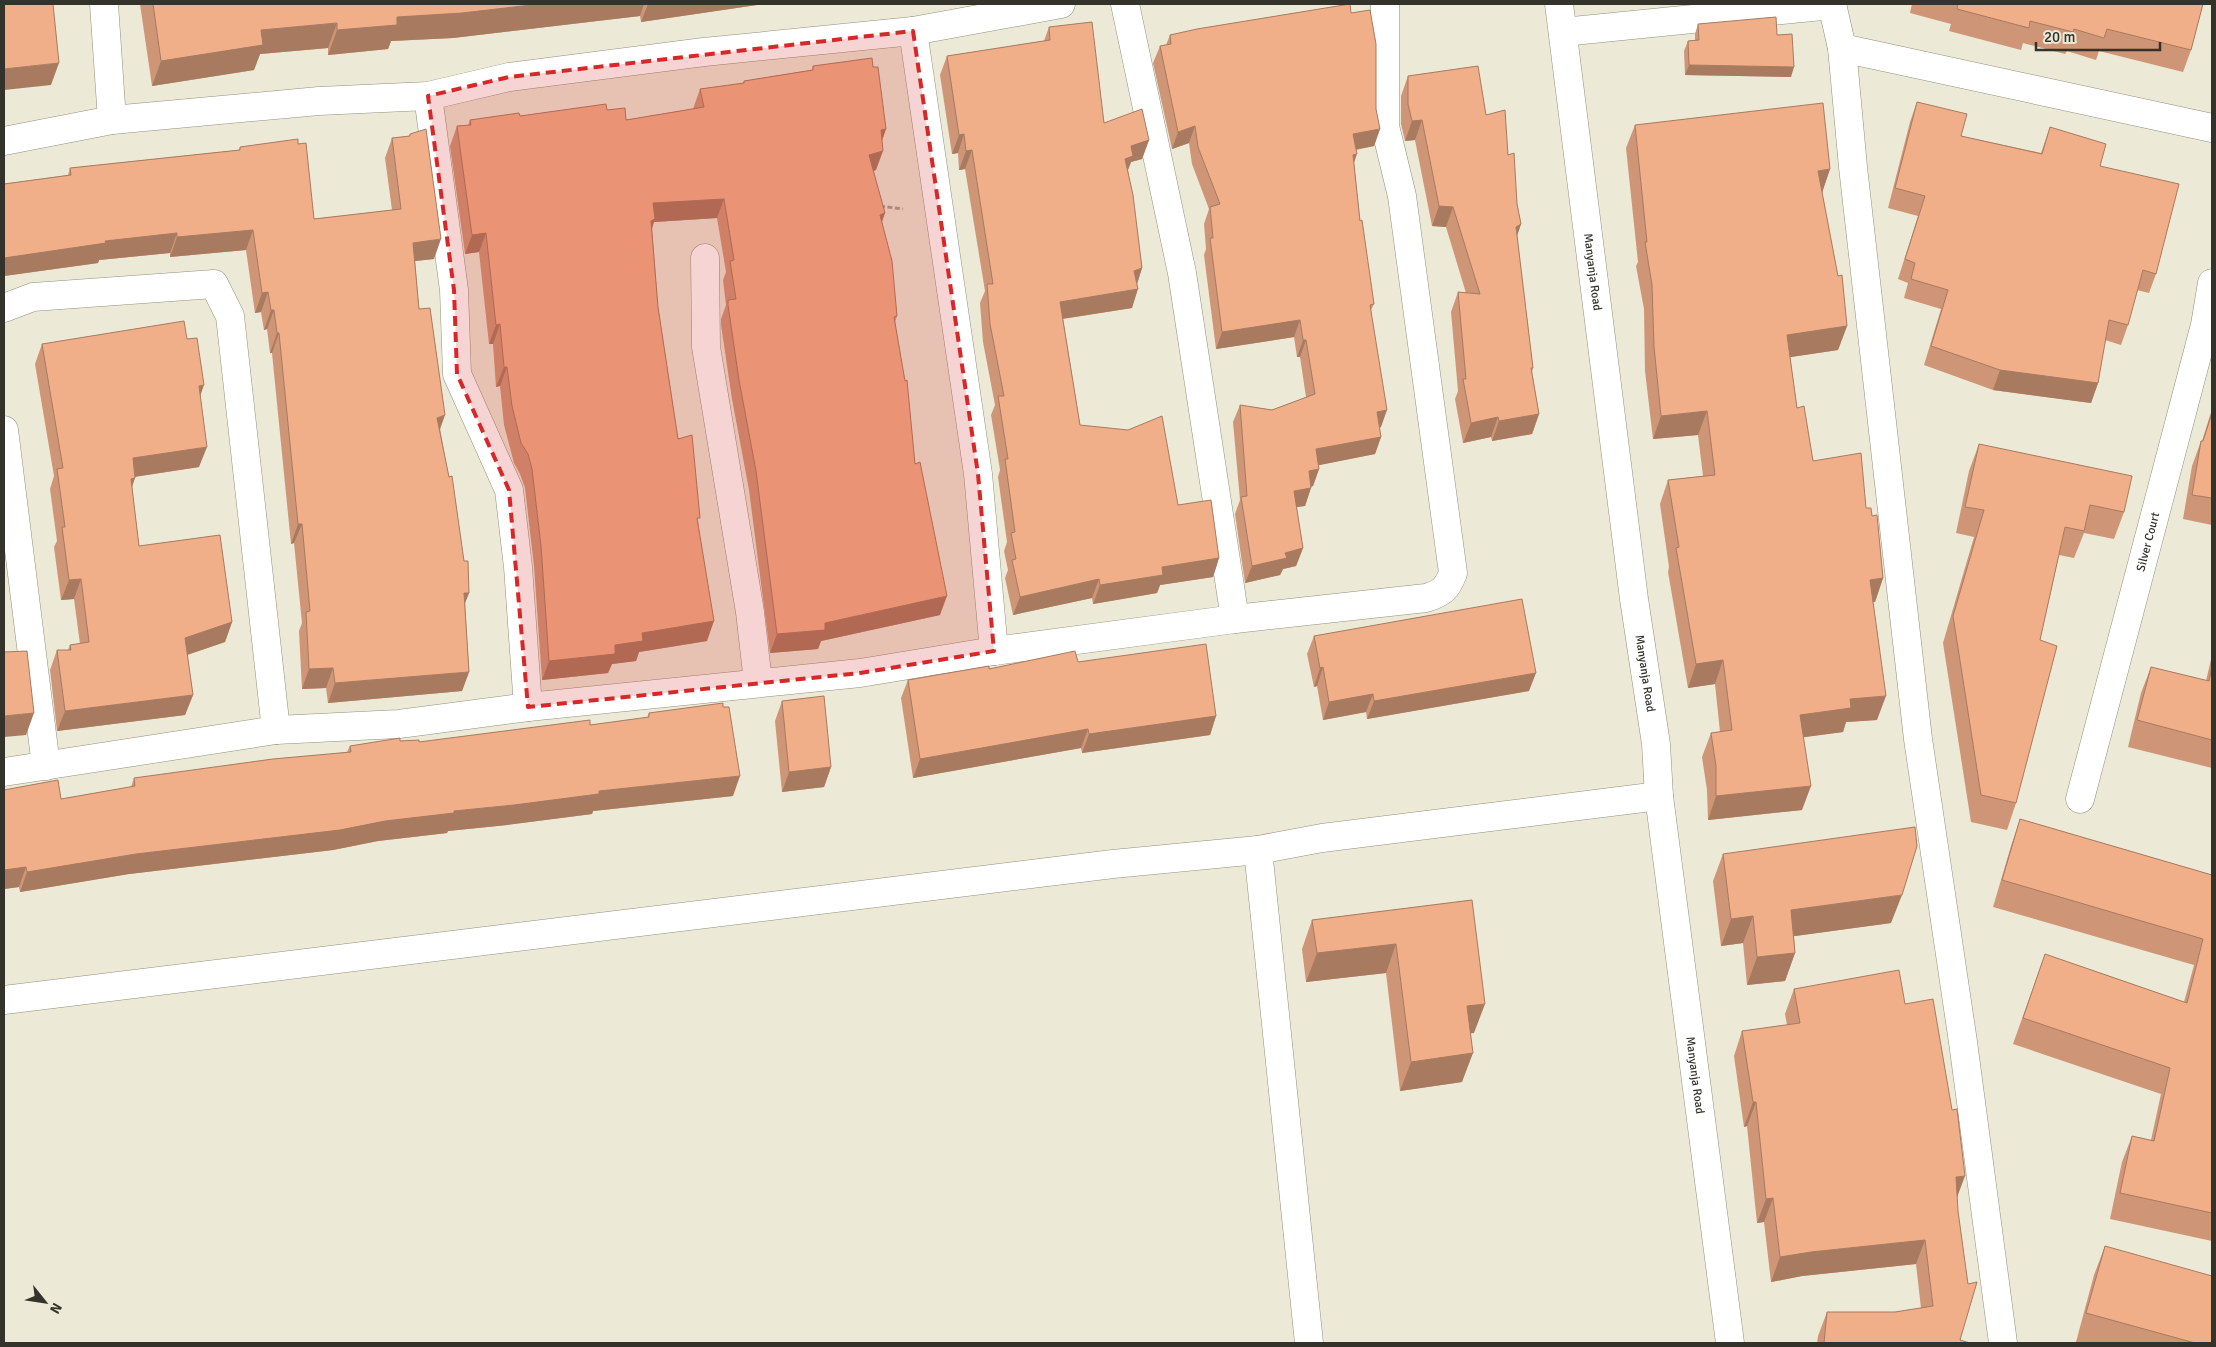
<svg xmlns="http://www.w3.org/2000/svg" width="2216" height="1347" font-family="Signika,sans-serif">
<style>
.lines{fill:none;stroke-linecap:round;stroke-linejoin:round}
.minor-casing{stroke:#92907e;stroke-width:29}
.major-casing{stroke:#92907e;stroke-width:29}
.path{stroke:#a3a092;stroke-width:3;stroke-dasharray:5 2.5;stroke-linecap:butt}
.minor{stroke:#fff;stroke-width:28}
.major{stroke:#fff;stroke-width:28}
.wall{fill:#ce9676}
.shaded-wall{fill:#a87a60}
.building{fill:#f0ae89;stroke:#a87a60}
.marked{fill:#d62828;fill-opacity:0.2;stroke:#d62828;stroke-width:4;stroke-dasharray:10 6;stroke-linejoin:round}
.labels{text-anchor:middle;dominant-baseline:central;stroke-width:4;stroke-linejoin:round;paint-order:stroke}
.street-label{font-size:12px;fill:#34332b;stroke:#ece9d6}
</style>
<rect width="100%" height="100%" fill="#ece9d6"/>
<g class="lines">
<!-- minor casing -->
<g class="minor-casing">
<g id="minor">
<path d="M104 4 112 120"/>
<path d="M1125 4 1182 273 1235 619"/>
<path d="M1832 4 1842 48 1853 167 1918 739 1963 1042 2003 1343"/>
<path d="M913 31 978 474 994 651"/>
<path d="M1563 32 1832 5"/>
<path d="M1842 48 2212 128"/>
<path d="M428 96 454 290 457 374 509 490 518 567 528 707"/>
<path d="M4 141 112 120 319 101 428 96 509 77 704 52 913 31 1061 4"/>
<path d="M705 258 706 347 750 612 758 682"/>
<path d="M4 308 33 297 214 284 230 316 276 730"/>
<path d="M4 430 46 766"/>
<path d="M4 772 276 730 399 724 528 707 860 673 994 651 1235 619 1426 598C1442 593 1447 589 1453 573L1402 196 1385 126V4"/>
<path id="s1" d="M2080 799 2205 325 2212 283"/>
<path d="M1258 850 1309 1343"/>
<path d="M4 1000 1113 864 1258 850 1322 838 1659 796"/>
</g>
</g>
<!-- major casing -->
<g class="major-casing">
<g id="major">
<path id="s2" d="M1559 4 1634 599 1656 744 1659 796 1730 1343"/>
</g>
</g>
<!-- path -->
<path class="path" d="M880 206 903 209"/>
<!-- minor -->
<use href="#minor" class="minor"/>
<!-- major -->
<use href="#major" class="major"/>
</g>
<!-- wall -->
<path class="wall" d="M140 4H758L757 5 641 22 640 16 453 38 391 41 388 49 328 55V48L260 54 254 70 152 86Z
M1912 4H2203L2191 50 2183 72 2099 51 2096 60 2067 51 2065 54 2023 43 2021 50 1949 31 1951 24 1910 13Z
M1351 13 1380 129 1374 146 1356 150 1354 163 1360 221 1374 304 1371 310 1381 427 1379 428 1381 437 1375 454 1318 465 1319 469 1313 486 1311 487 1305 506 1296 507 1303 548 1296 566 1283 569 1280 575 1245 583 1235 514 1240 500 1233 422 1240 405 1272 410 1306 397 1300 357H1297L1294 337 1216 349 1204 255 1206 249 1204 224 1209 209 1192 164 1189 143 1172 149 1153 63 1160 46 1166 45 1170 35Z
M1698 24 1777 35 1791 77 1685 75 1684 51 1688 41 1695 40V34Z
M1049 27 1104 123 1149 140 1142 159 1131 162 1128 170 1142 268 1137 284 1132 308 1063 319 1080 425 1178 505 1219 558 1213 577 1160 585 1157 593 1093 604 1092 598 1013 615 1005 578 1008 570 1004 551 1007 542 998 477 1000 470 991 415 995 405 983 342 980 303 985 291 965 169 959 170 958 153 952 154 940 75 947 56 1044 41Z
M813 66 873 67 886 129 882 140 876 170 873 171 885 213 882 221 897 316 895 322 915 464 940 615 821 641 818 649 770 653 749 490 732 399 721 325V319L726 305 723 280 726 272 717 218 654 222 652 229 658 307 678 439 698 522 707 641 639 652 636 661 612 664 608 673 542 680 534 566 525 488 520 474 514 463 504 425 500 386 496 387 493 344H489L479 252 465 254 450 146 457 126 468 125 470 120 520 116 607 110 626 120 693 109 700 89 743 84 744 81 812 70Z
M1408 76 1486 115 1508 155 1521 224 1517 236 1533 368 1532 372 1539 414 1532 434 1492 441 1491 437 1463 443 1455 399 1458 391 1451 312 1458 292 1466 293 1446 227 1432 226 1415 140 1405 141 1401 124V96Z
M1917 102 1961 136 2041 153 2050 127 2100 166 2156 274 2149 293 2137 290 2128 325 2121 345 2105 340 2098 383 2091 403 1993 390 1924 365 1941 309 1904 298 1908 283 1898 279 1918 216 1888 208 1910 122Z
M1635 125 1830 169 1822 192 1847 326 1838 350 1790 357 1797 408 1813 461 1866 508 1872 516 1883 578 1875 602H1873L1877 720 1846 722 1843 732 1803 737 1802 810 1708 820 1707 790 1702 757 1711 733 1720 732 1715 684 1688 688 1668 572 1669 567 1660 504 1668 480 1703 476 1698 435 1653 439 1645 371 1644 309 1636 266 1638 262 1626 148Z
M410 134 434 259 415 261 419 309 469 593 465 603 469 672 462 691 328 703 326 688 302 689 299 631 302 623 294 543 291 544 272 353H270L267 329 264 330 261 312 255 313 246 250 170 257V253L99 260 98 263 4 276V184L68 175 70 168 239 150 240 147 314 219 392 210 385 158 392 138 409 136Z
M187 339 200 396 199 467 135 477 132 487 139 546 232 622 225 642 187 655 193 695 185 715 57 731 50 670 57 650H68L70 645 80 644 74 599 61 600 54 547 57 541 50 489 54 476 35 364 42 344Z
M2212 409V525L2183 519 2192 466 2201 441H2202Z
M1979 444 2124 512 2114 539 2084 533 2074 558 2059 555 2040 640 2016 803 2007 830 1971 822 1943 643 1974 537 1956 533 1969 471Z
M1314 636 1529 691 1367 719 1366 712 1323 720 1317 686 1314 687 1307 654Z
M2212 655V768L2128 747 2141 693 2151 667 2206 681Z
M1078 662 1216 716 1210 735 1082 753 1081 748 913 778 901 698 908 680 989 669Z
M782 701 831 767 824 787 782 792 775 721Z
M649 713 733 796 593 811 592 814 507 825 448 831 447 833 378 841 333 850 129 874 20 892 19 887 4 889V790L61 799 131 787 134 778 347 752 350 746 400 741 419 742 590 725 647 718Z
M2020 819 2212 875V1241L2110 1219 2122 1162 2132 1136 2151 1140 2161 1094 2013 1044 2045 954 2184 1002 2194 965 1993 907 2011 846Z
M1723 854 1891 923 1794 936 1795 953 1785 981 1747 985 1743 943 1721 946 1713 881Z
M1472 900 1474 1033H1470L1462 1082 1400 1091 1386 973 1306 982 1302 949 1312 920Z
M1794 989 1905 1004 1957 1197 1960 1340 1970 1343H1817L1818 1336 1827 1312H1895L1921 1308 1916 1264 1802 1276 1771 1282 1764 1222 1757 1223 1747 1126 1744 1127 1734 1056 1742 1031 1787 1025 1785 1014Z
M2105 1246 2212 1343H2080L2076 1342 2094 1275Z"/>
<!-- shaded-wall -->
<path class="shaded-wall" d="M540 4H644L640 16 453 38 391 41 388 49 328 55 337 30 397 17Z
M648 4H758L757 5 641 22Z
M337 23 328 48 260 54 254 70 152 86 161 61 261 30Z
M59 63 51 85 4 90V69Z
M1689 65 1794 67 1791 77 1685 75Z
M1422 120 1415 140 1405 141 1412 121Z
M1195 126 1189 143 1172 149 1178 132Z
M886 129 879 149 881 130Z
M1380 129 1374 146 1347 151 1353 134Z
M964 134 958 153 952 154 959 135Z
M1149 140 1142 159 1131 162 1126 175 1125 159 1131 146Z
M972 150 965 169 959 170 966 151Z
M883 151 876 170 862 174 869 155Z
M1357 154 1351 171 1353 155Z
M1830 169 1822 193 1818 171Z
M724 199 717 218 654 222 648 239 653 203Z
M1439 206 1453 207 1446 227 1432 226Z
M885 213 878 233 880 215Z
M1521 224 1514 244 1516 227Z
M253 230 246 250 170 257 177 237Z
M177 233 170 253 99 260 98 263 4 276V258L105 241Z
M486 233 479 252 465 254 472 235Z
M441 239 434 259 406 262 413 243Z
M1142 268 1136 287 1134 271Z
M1138 289 1132 308 1054 320 1060 302Z
M268 292 261 312 255 313 262 293Z
M271 310H274L267 329 264 330Z
M1300 320 1294 337 1216 349 1222 332Z
M500 324 493 344H489L496 325Z
M1847 326 1838 350 1778 359 1787 335Z
M277 333H279L272 353H270Z
M1303 340H1306L1300 357H1297Z
M504 367H507L500 386 496 387Z
M2000 370 2098 383 2091 403 1993 390Z
M204 385 197 405 199 386Z
M1387 410 1381 427 1370 429 1377 412Z
M1707 411 1698 435 1653 439 1661 416Z
M1539 414 1532 434 1492 441 1499 421Z
M445 415 438 435 437 418Z
M1498 417 1491 437 1463 443 1471 423Z
M1381 437 1375 454 1310 467 1316 449Z
M207 447 199 467 126 478 133 458Z
M1319 469 1313 486 1303 488 1309 471Z
M135 478 128 498 131 479Z
M1311 488 1305 506 1288 508 1294 491Z
M298 524H302L294 543 291 544Z
M1303 548 1296 566 1283 569 1280 575 1245 583 1252 566 1285 553Z
M1219 558 1213 577 1160 585 1157 593 1093 604 1100 585 1162 567Z
M1883 578 1875 602 1862 603 1870 580Z
M81 579 74 599 61 600 69 580Z
M1099 579 1092 598 1013 615 1020 597Z
M464 593H469L461 613Z
M947 596 940 615 821 641 818 649 770 653 777 634Z
M714 621 707 641 639 652 636 661 612 664 608 673 542 680 549 661 615 645 642 633Z
M232 622 225 642 178 658 185 638Z
M1723 660 1715 684 1688 688 1696 664Z
M1323 667 1317 686 1314 687 1320 668Z
M333 668 326 688 302 689 309 669Z
M469 672 462 691 328 703 335 683Z
M1536 673 1529 691 1367 719 1374 701Z
M1373 694 1366 712 1323 720 1329 702Z
M193 695 185 715 57 731 65 711Z
M1886 696 1877 720 1846 722 1843 732 1791 739 1800 715 1850 699Z
M34 713 26 735 4 737V716Z
M1216 716 1210 735 1082 753 1089 734Z
M1088 729 1081 748 913 778 920 759Z
M831 767 824 787 782 792 789 772Z
M740 776 733 796 593 811 592 814 507 825 448 831 447 833 378 841 333 850 129 874 20 892 27 872 136 854 385 821 454 811 599 791Z
M1811 786 1802 810 1708 820 1716 796Z
M26 867 19 887 4 889V870Z
M1902 895 1891 923 1781 938 1791 910Z
M1753 916 1743 943 1721 946 1731 919Z
M1396 944 1386 973 1306 982 1317 953Z
M1795 953 1785 981 1747 985 1757 957Z
M1485 1004 1474 1033 1457 1035 1467 1006Z
M1473 1053 1462 1082 1400 1091 1411 1062Z
M1753 1102H1756L1747 1126 1744 1127Z
M1965 1176 1956 1200V1177Z
M1773 1198 1764 1222 1757 1223 1766 1199Z
M1925 1240 1916 1264 1802 1276 1771 1282 1780 1257 1811 1252Z"/>
<!-- building -->
<path class="building" d="M4 4H53L59 63 4 69Z
M153 4H540L462 13 397 17V25L337 30V23L261 30 263 45 161 61Z
M1350 4 1351 13 1370 10 1376 44V109L1380 129 1353 134 1357 154 1353 155 1360 221 1362 220 1374 304 1370 305 1387 410 1377 412 1381 437 1316 449 1319 469 1309 471 1311 488 1294 491 1303 548 1285 553 1287 558 1252 566 1241 497 1247 496 1240 405 1272 410 1315 394 1306 340H1303L1300 320 1222 332 1210 238H1213L1210 207 1220 204 1198 147 1195 126 1178 132 1160 46 1171 44 1170 35 1197 29Z
M1958 4H2203L2191 50 2107 29 2104 38 2074 29 2073 32 2030 21 2029 28 1957 9Z
M1776 17 1777 35 1792 34 1794 67 1689 65 1688 41 1699 40 1698 24Z
M1092 22 1104 123 1142 109 1149 140 1131 146 1133 156 1125 159 1133 195 1142 268 1134 271 1138 289 1060 302 1080 425 1128 430 1162 416 1178 505 1211 500 1219 558 1162 567 1163 575 1100 585 1099 579 1020 597 1012 560 1016 559 1011 533 1015 532 1005 459H1008L998 396H1004L990 324 987 284H993L972 150 966 151 964 134 959 135 947 56 1050 40 1049 27Z
M872 58 873 67H878L886 129 881 130 883 151 869 155 885 213 880 215 892 261 897 316 894 317 905 381 907 380 915 464 920 462 947 596 825 623V630L777 634 756 471 739 380 728 305V300L736 299 730 261 734 260 724 199 653 203 655 219 651 221 658 307 678 439 692 435 700 518H697L714 621 642 633 643 641 615 645V654L549 661 541 546 532 469 528 454 521 443 512 406 507 367H504L500 324 496 325 486 233 472 235 457 126 471 125 470 120 519 113 520 116 606 104 607 110 625 108 626 120 704 107 700 89 744 83V81L813 70V66Z
M1478 66 1486 115 1505 110 1508 155 1514 153 1517 204 1521 224 1516 227 1533 368H1531L1539 414 1499 421 1498 417 1471 423 1463 379H1466L1458 292 1480 294 1453 207 1439 206 1422 120 1412 121 1408 104V76Z
M1917 102 1967 114 1961 136 2042 154 2050 127 2106 144 2100 166 2179 184 2156 274 2143 270 2128 325 2109 320 2098 383 2000 370 1931 346 1948 290 1911 279 1915 263 1905 259 1925 196 1895 188Z
M1823 103 1830 169 1818 171 1838 276 1842 275 1847 326 1787 335 1797 408 1804 406 1813 461 1861 453 1866 508H1871L1872 516 1877 515 1883 578 1870 580 1886 696 1850 699 1851 708 1800 715 1811 786 1716 796V766L1711 733 1732 730 1723 660 1696 664 1676 548 1679 547 1668 480 1715 475 1707 411 1661 416 1654 347 1652 285 1645 242H1647L1635 125Z
M426 129 441 239 413 243 419 309 430 308 445 415 437 418 449 477 452 476 464 561H468L469 593H464L469 672 335 683 333 668 309 669 306 612 310 611 302 524H298L279 333H277L274 310H271L268 292 262 293 253 230 177 237V233L105 241 106 243 4 258V184L71 175 70 168 240 150V147L298 139V144L306 143 314 219 401 209 392 138 410 136V134Z
M184 321 187 339 197 338 204 385 199 386 207 447 133 458 135 478 131 479 139 546 220 535 232 622 185 638 193 695 65 711 57 650H71L70 645 89 642 81 579 69 580 62 527H65L57 469 63 468 42 344Z
M2212 413V498L2192 495 2201 441H2203Z
M1979 444 2132 476 2124 512 2090 505 2084 531 2065 527 2040 640 2057 646 2016 803 1981 795 1953 616 1984 510 1965 507Z
M1522 599 1536 673 1374 701 1373 694 1329 702 1323 667 1320 668 1314 636Z
M1206 644 1216 716 1089 734 1088 729 920 759 908 680 989 666V669L1075 651 1078 662Z
M27 651 34 713 4 716V652Z
M2151 667 2209 681 2212 667V740L2137 720Z
M824 696 831 767 789 772 782 701Z
M723 703V707H729L740 776 599 791V794L514 805 454 811V813L385 821 340 830 136 854 27 872 26 867 4 870V790L58 780 61 799 135 786 134 778 273 759 351 752 350 746 400 738V741L419 740V742L590 720V725L649 717V713Z
M2020 819 2212 875V1213L2120 1193 2132 1136 2154 1141 2170 1068 2023 1018 2045 954 2187 1003 2203 939 2002 880Z
M1915 827 1917 846 1902 895 1791 910 1795 953 1757 957 1753 916 1731 919 1723 854Z
M1472 900 1485 1004 1467 1006 1473 1053 1411 1062 1396 944 1317 953 1312 920Z
M1899 970 1905 1004 1933 999 1952 1110 1957 1109 1965 1176 1956 1177 1958 1211 1968 1284 1977 1282 1960 1340 1970 1343H1824L1827 1312H1895L1933 1306 1925 1240 1811 1252 1780 1257 1773 1198 1766 1199 1756 1102H1753L1742 1031 1800 1023 1794 989Z
M2105 1246 2212 1276V1343H2195L2086 1313Z"/>
<!-- marked area -->
<path class="marked" d="M913 31 978 474 994 651 860 673 528 707 509 490 457 374 454 290 428 96 509 77Z"/>
<g class="labels">
<!-- street labels -->
<g class="street-label">
<text stroke="none"><textPath href="#s2" startOffset="270">Manyanja Road</textPath></text>
<text stroke="none"><textPath href="#s1" startOffset="266">Silver Court</textPath></text>
<text stroke="none"><textPath href="#s2" startOffset="675">Manyanja Road</textPath></text>
<text stroke="none"><textPath href="#s2" startOffset="1080">Manyanja Road</textPath></text>
</g>
</g>
<!-- border -->
<rect width="2216" height="1347" fill="none" stroke="#34332b" stroke-width="10"/>
<!-- north arrow -->
<g transform="translate(45 1302) rotate(120)" stroke="#ece9d6" stroke-width="4" paint-order="stroke">
<path d="M0-4L9 19L0 12L-9 19Z" fill="#34332b"/>
<text y="-8" font-size="14" font-weight="bold" text-anchor="middle" fill="#34332b">N</text>
</g>
<!-- scale -->
<path d="M2036 42v8h124v-8" fill="none" stroke="#34332b" stroke-width="2.5"/>
<text x="2044" y="42" font-size="15" fill="#34332b" stroke="#ece9d6" stroke-width="4" paint-order="stroke">20 m</text>
</svg>
